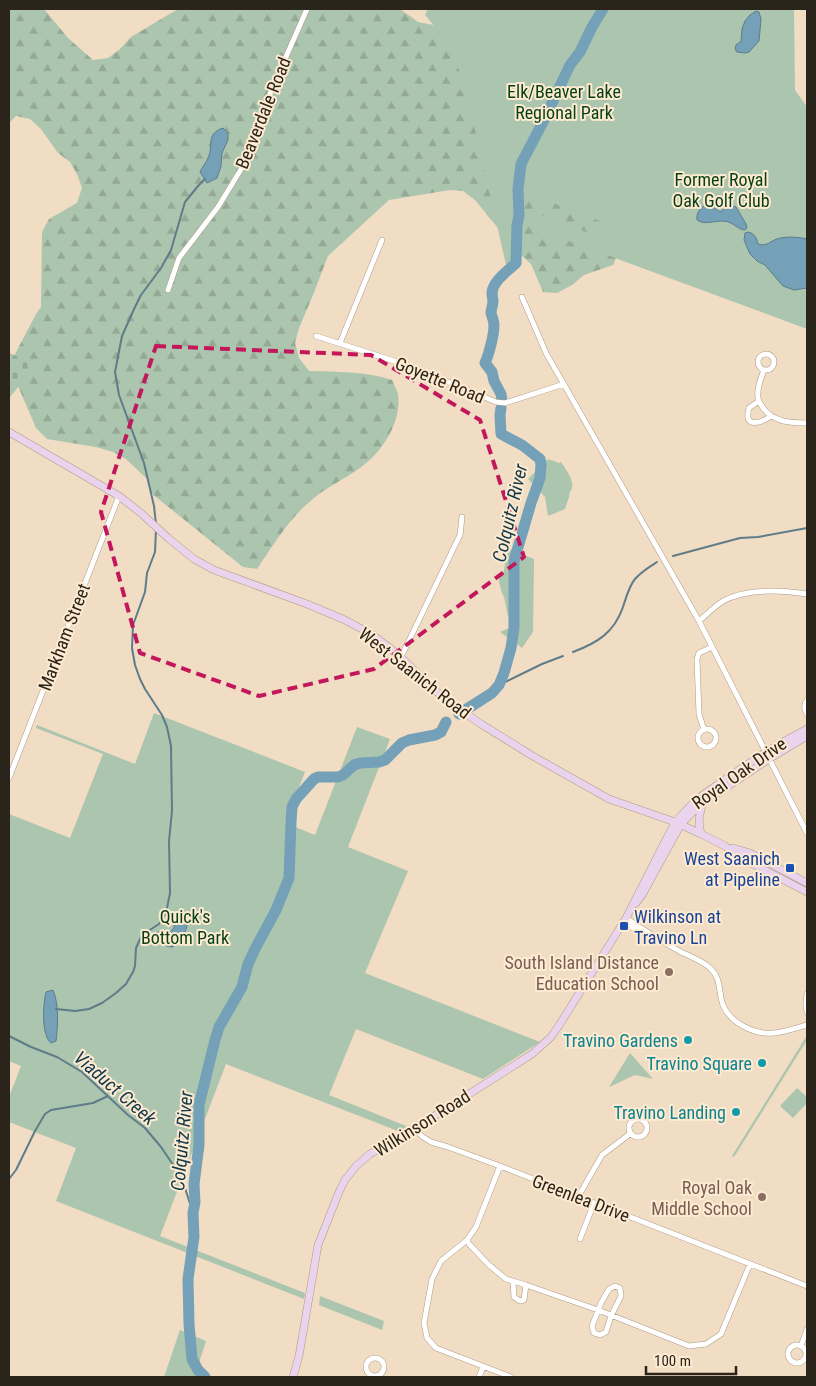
<svg xmlns="http://www.w3.org/2000/svg" width="816" height="1386" font-family="'Roboto Condensed',sans-serif">
<style>
.forest{fill:url(#forest-firs)}
.cemetery{fill:url(#cemetery-stones)}
.green{fill:#acc5ae;fill-rule:evenodd}
.water{fill:#74a1b8;stroke:#5e7c89}
.lines{fill:none;stroke-linecap:round;stroke-linejoin:round}
.stream{stroke:#5e7c89;stroke-width:2}
.river{stroke:#74a1b8;stroke-width:11}
.street-casing{stroke:#ae9c85;stroke-width:6}
.secondary-casing{stroke:#ae9c85;stroke-width:8}
.street{stroke:#fff;stroke-width:5}
.secondary{stroke:#ead3ec;stroke-width:7}
.marked{fill:none;stroke:#c2185b;stroke-width:4;stroke-dasharray:10 6;stroke-linejoin:round}
.transit-dot{fill:#1a4fb4;stroke:#fdead1;stroke-width:2}
.education-dot{fill:#8d6e63;stroke:#fdead1;stroke-width:2}
.culture-dot{fill:#0f9aa8;stroke:#fdead1;stroke-width:2}
.labels{text-anchor:middle;dominant-baseline:central;stroke-width:4;stroke-linejoin:round;paint-order:stroke}
.park-label{font-size:18px;fill:#053f16;stroke:#fdead1}
.street-label{font-size:18px;fill:#2b241a;stroke:#fdead1}
.transit-label{font-size:18px;fill:#164399;stroke:#fdead1;text-anchor:end}
.education-label{font-size:18px;fill:#785e54;stroke:#fdead1;text-anchor:end}
.culture-label{font-size:18px;fill:#0d838f;stroke:#fdead1;text-anchor:end}
.water-label{font-size:19px;font-style:italic;fill:#12394b;stroke:#fdead1}
</style>
<defs>
<pattern id="forest-firs" width="22" height="20" patternUnits="userSpaceOnUse" patternTransform="scale(1.25)"><rect width="22" height="20" fill="#acc5ae"/><path d="M5 1l3.5 6h-7zM16 11l3.5 6h-7z" fill="#94a995"/></pattern>
<pattern id="cemetery-stones" width="16" height="16" patternUnits="userSpaceOnUse" patternTransform="scale(1.25)"><rect width="16" height="16" fill="#acc5ae"/><path d="M2 7V4a2 2 0 0 1 4 0v3zM10 15v-3a2 2 0 0 1 4 0v3z" fill="#94a995"/></pattern>
</defs>
<rect width="100%" height="100%" fill="#f0ddc4"/>
<!-- forest -->
<path class="forest" d="M9 9H44L68 38 93 60 108 58 120 49 131 37 178 9H400L418 22 444 27 727 9 613 265 584 275 572 285 557 293 543 292 531 264 520 254 516 242 498 228 475 200 463 191 450 190 389 200 328 256 313 295 299 328 295 343 299 358 309 371C337 372 365 371 392 380 394 385 397 390 398 394 402 420 384 449 365 464 349 477 330 485 314 498 290 517 274 544 257 569L243 567 151 493 147 479 126 459 113 452 96 447 47 439 36 428 18 386 14 356 36 314 41 307 42 232 49 219 77 203 82 188 77 174 70 162 58 153 41 129 30 119 16 116 9 123Z"/>
<!-- cemetery -->
<path class="cemetery" d="M9 353 37 365 9 398Z"/>
<!-- green -->
<path class="green" d="M428 9H794L795 90 807 107V329L523 224 522 244 518 262 507 269 465 86C456 59 444 36 425 15ZM519 190 610 225 605 239 522 208Z
M548 459 559 463 561 462C566 470 577 483 570 492L569 497 565 509 548 516 545 497 528 479Z
M509 549 534 559 533 632 522 648 500 632 513 626 508 616 504 597 502 593 499 582V578L503 574 505 565 502 556Z
M154 713 305 772 285 823 315 835 357 727 390 739 348 847 408 871 365 973 540 1042 483 1079 356 1029 329 1095 406 1126 403 1133 226 1064 160 1236 305 1293 304 1299 56 1201 76 1148 9 1122V1097L21 1066 9 1061V814L70 838 103 754 36 728 37 725 135 764Z
M806 1037H807V1040L734 1157 732 1156Z
M630 1053 653 1079 635 1075 609 1087Z
M797 1088 807 1097V1103L793 1118 780 1106Z
M320 1296 384 1321 382 1330 319 1305Z
M180 1330 206 1341 196 1372 206 1377H164Z"/>
<!-- water -->
<path class="water" d="M756 11 759 12 761 19 759 41 749 52 745 53 737 52 735 49 736 45 741 41 742 29 745 21 750 15Z
M223 128 228 133V140L222 153 221 166 217 178 207 183 200 172C202 167 206 163 208 158 214 146 205 134 223 128Z
M707 204 712 206 720 212C726 208 728 204 736 207L746 224 747 228 745 230C737 230 734 221 722 221 714 221 704 225 697 220 696 213 700 207 707 204Z
M748 232C754 233 757 238 758 244 767 247 770 241 777 239 785 236 799 237 807 239V288L794 290 783 286 765 265 757 261 750 254 744 240 745 233Z
M175 915H182L187 917C189 930 182 938 173 947 164 947 160 942 153 935L158 932H170L174 928Z
M53 990C59 1003 58 1027 56 1041L51 1043C41 1035 43 1005 46 992Z"/>
<g class="lines">
<!-- stream -->
<path class="stream" d="M156 524 154 506 144 463 119 395 115 372 122 336 135 307 141 295 161 268 171 250 185 202 198 186 205 179
M673 556 740 538 758 537 807 528
M573 652C597 643 614 633 623 607 626 598 629 586 635 579 642 571 649 567 657 562
M499 685 542 664 563 656
M56 1009 75 1011 89 1009 102 1003 116 993 126 984 133 972 135 966 136 948 142 935 159 924 162 919 166 913 170 893 169 841 172 811 171 746 167 727 162 715 145 689 140 679 135 665 132 648 133 625 145 592 147 573 155 552 156 529
M9 1036 31 1047 57 1057 82 1072 128 1115 145 1128 161 1147 180 1175 185 1188 193 1213
M9 1179 16 1170 35 1131 45 1114 51 1110 93 1103 108 1096"/>
<!-- river -->
<path class="river" d="M502 401 501 394 494 381 492 372 485 363C489 354 494 335 494 325 494 320 492 317 491 313 491 309 493 305 493 301 492 295 491 291 494 286 499 276 508 271 516 263L517 225 519 216 518 189 521 164 544 120 570 65 580 52 592 27 603 9
M459 714 492 693 499 685 504 673 511 648 514 628V561L531 503 540 478 541 465 540 459 522 445 501 434 500 415 501 408
M205 1377 198 1370 192 1359 189 1324 188 1279 194 1237 193 1213 195 1202 194 1184 199 1145V1105L215 1040 219 1027 242 987 248 964 256 947 276 910 289 878 291 822 292 807 296 799 314 779 318 777H338L343 775 354 765 360 763 379 762 385 760 402 743 409 740 435 735 441 732 446 722"/>
<!-- street casing -->
<g class="street-casing">
<path id="street" d="M168 290 179 258 218 207 251 153 271 91 307 9
M522 297 546 353 699 621 807 833
M316 336 410 366 496 402 505 403 564 384
M340 343 382 240
M758 362a8 8 0 1 1 16 0a8 8 0 1 1-16 0Z
M764 370C761 378 755 393 759 401 760 404 762 406 763 408 773 422 791 423 807 423
M759 401 749 408C743 428 760 424 771 416
M699 621C707 614 714 607 723 601 747 588 781 590 807 594
M401 657 460 535 462 517
M807 700C803 705 804 709 807 714
M698 738a9 9 0 1 1 18 0a9 9 0 1 1-18 0Z
M704 730 699 714 697 659 699 653 712 647
M9 778 119 496
M626 918C644 930 662 942 681 952 691 957 703 961 711 969 722 980 718 992 723 1005 730 1023 755 1035 774 1033 785 1032 796 1028 807 1025
M623 922 640 932 647 933
M807 994 806 1004 807 1012
M629 1128a9 9 0 1 1 18 0a9 9 0 1 1-18 0Z
M414 1129 423 1137 431 1142 448 1147 500 1166 807 1286
M500 1166 476 1227 467 1240 441 1261 432 1279 424 1323 427 1338 436 1348 511 1377
M578 1197 602 1155 631 1133
M580 1239 594 1203
M467 1240 469 1244 489 1265 506 1279 526 1285 598 1310 689 1346 706 1344 721 1334 750 1264
M513 1282 514 1297 520 1301 524 1300 526 1285
M615 1286 620 1288 621 1296 611 1316 606 1332 600 1335 594 1333 592 1326 601 1303 609 1289Z
M788 1354a9 9 0 1 1 18 0a9 9 0 1 1-18 0Z
M801 1346 807 1329
M366 1367a9 9 0 1 1 18 0a9 9 0 1 1-18 0Z
M479 1377 483 1367"/>
</g>
<!-- secondary casing -->
<g class="secondary-casing">
<path id="secondary" d="M9 432 119 496 142 514 168 538 194 559 214 570 307 604 345 620 373 635 401 657 433 689 455 706 481 724 531 755 609 799 675 822 701 834 725 846 745 860 807 892
M701 834C698 822 699 815 703 803
M733 848 750 853 807 883
M636 903 642 895 681 824 692 813 703 803 769 759 807 736
M293 1377 299 1356 318 1245 339 1192 345 1180 356 1166 370 1154 414 1129 532 1054 551 1037 560 1024 626 918 675 822 696 800 718 784 766 752 792 737 807 729"/>
</g>
<!-- street -->
<use href="#street" class="street"/>
<!-- secondary -->
<use href="#secondary" class="secondary"/>
</g>
<!-- marked area -->
<path class="marked" d="M156 346 371 355 480 420 524 557 374 669 259 696 140 653 101 512Z"/>
<!-- markers -->
<g class="transit-dot">
<rect x="785" y="863" width="10" height="10" rx="2.5"/>
<rect x="619" y="921" width="10" height="10" rx="2.5"/>
</g>
<g class="education-dot">
<circle cx="669" cy="972" r="5"/>
<circle cx="762" cy="1197" r="5"/>
</g>
<g class="culture-dot">
<circle cx="688" cy="1040" r="5"/>
<circle cx="762" cy="1063" r="5"/>
<circle cx="736" cy="1112" r="5"/>
</g>
<g class="labels">
<!-- park labels -->
<g class="park-label">
<text x="564" y="91">Elk/Beaver Lake<tspan x="564" dy="21">Regional Park</tspan></text>
<text x="721" y="179">Former Royal<tspan x="721" dy="21">Oak Golf Club</tspan></text>
<text x="185" y="916">Quick's<tspan x="185" dy="21">Bottom Park</tspan></text>
</g>
<!-- street labels -->
<g class="street-label">
<text transform="translate(263 113) rotate(-68)">Beaverdale Road</text>
<text transform="translate(440 380) rotate(22)">Goyette Road</text>
<text transform="translate(64 637) rotate(-69)">Markham Street</text>
<text transform="translate(415 673) rotate(38)">West Saanich Road</text>
<text transform="translate(739 773) rotate(-35)">Royal Oak Drive</text>
<text transform="translate(422 1123) rotate(-32)">Wilkinson Road</text>
<text transform="translate(581 1198) rotate(21)">Greenlea Drive</text>
</g>
<!-- transit labels -->
<g class="transit-label">
<text x="780" y="858">West Saanich<tspan x="780" dy="21">at Pipeline</tspan></text>
<text x="634" y="916" text-anchor="start">Wilkinson at<tspan x="634" dy="21">Travino Ln</tspan></text>
</g>
<!-- education labels -->
<g class="education-label">
<text x="659" y="962">South Island Distance<tspan x="659" dy="21">Education School</tspan></text>
<text x="752" y="1187">Royal Oak<tspan x="752" dy="21">Middle School</tspan></text>
</g>
<!-- culture labels -->
<g class="culture-label">
<text x="678" y="1040">Travino Gardens</text>
<text x="752" y="1063">Travino Square</text>
<text x="726" y="1112">Travino Landing</text>
</g>
<!-- water labels -->
<g class="water-label">
<text transform="translate(510 513) rotate(-77)">Colquitz River</text>
<text transform="translate(115 1088) rotate(41)">Viaduct Creek</text>
<text transform="translate(182 1141) rotate(-85)">Colquitz River</text>
</g>
</g>
<!-- border -->
<rect width="816" height="1386" fill="none" stroke="#2b241a" stroke-width="20"/>
<!-- scale -->
<path d="M646 1366v8h90v-8" fill="none" stroke="#2b241a" stroke-width="2.5"/>
<text x="654" y="1366" font-size="15" fill="#2b241a" stroke="#fdead1" stroke-width="4" paint-order="stroke">100 m</text>
</svg>
